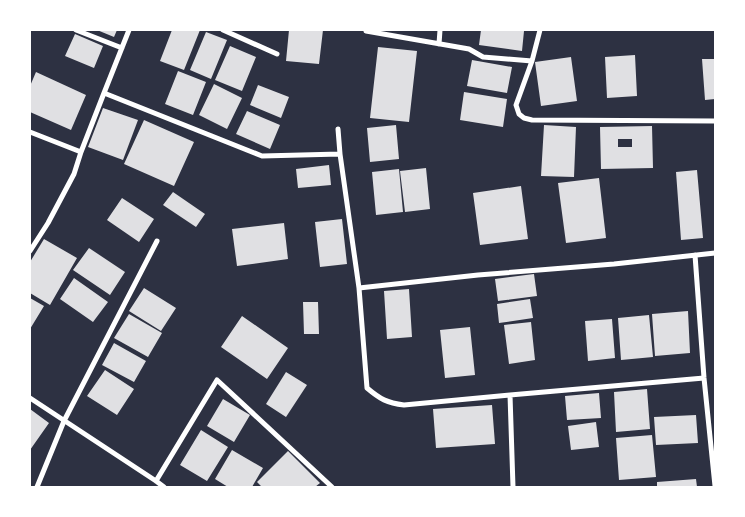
<svg xmlns="http://www.w3.org/2000/svg" width="745" height="517" font-family="Lato,sans-serif">
<style>
.building{fill:#e0e0e3;fill-rule:evenodd}
.lines{fill:none;stroke-linecap:round;stroke-linejoin:round}
.minor{stroke:#fff;stroke-width:5}
</style>
<rect width="100%" height="100%" fill="#2d3142"/>
<!-- building -->
<path class="building" d="M97 30H117L114 37Z
M172 30H200L184 70 160 61Z
M289 30H323L319 64 286 61Z
M481 30 524 31 522 51 479 45Z
M206 32 227 40 211 79 190 70Z
M75 34 103 46 94 68 65 56Z
M230 46 256 57 242 91 215 80Z
M378 47 417 51 409 122 370 118Z
M635 55 637 96 607 98 605 57Z
M571 57 577 101 541 106 535 62Z
M702 59H715V99L705 100Z
M472 60 512 67 507 93 467 86Z
M178 71 206 82 193 115 165 104Z
M36 72 86 95 71 130 30 112V86Z
M214 84 242 98 227 129 199 115Z
M258 85 289 97 281 118 250 105Z
M464 92 507 99 503 127 460 120Z
M103 108 138 120 123 160 88 147Z
M247 111 280 125 270 149 236 134Z
M144 120 194 142 174 186 124 164Z
M396 125 399 159 370 162 367 128Z
M544 125 576 127 574 177 541 176Z
M652 126 653 168 601 169 600 127ZM618 139H632V147H618Z
M329 165 331 185 298 188 296 169Z
M426 168 430 209 405 212 400 171Z
M399 169 403 212 376 215 372 172Z
M697 170 703 238 681 240 676 172Z
M599 178 606 238 566 243 558 183Z
M521 186 528 239 480 245 473 193Z
M173 192 205 214 196 227 163 205Z
M122 198 154 219 139 242 107 220Z
M342 219 347 264 320 267 315 222Z
M284 223 288 259 237 266 232 229Z
M44 239 77 258 50 305 30 293V262Z
M89 248 125 272 110 295 73 270Z
M534 274 537 296 498 301 495 279Z
M74 278 108 302 93 322 60 299Z
M144 288 176 308 161 331 129 311Z
M409 289 412 337 387 339 384 291Z
M30 298 44 306 30 329Z
M530 299 533 318 499 323 497 304Z
M303 302H318L319 334H304Z
M688 311 690 353 655 356 652 314Z
M129 314 162 333 148 357 114 338Z
M649 315 653 357 621 360 618 318Z
M242 316 288 348 267 379 221 347Z
M612 319 615 358 588 361 585 321Z
M531 322 535 360 509 364 504 325Z
M470 327 475 375 445 378 440 330Z
M114 343 146 361 134 382 102 365Z
M105 370 134 389 117 415 87 396Z
M286 372 307 385 286 417 266 404Z
M647 389 650 429 616 432 614 392Z
M599 393 601 418 567 420 565 396Z
M223 399 250 415 234 442 207 426Z
M492 405 495 444 436 448 433 409Z
M30 409 49 423 30 450Z
M696 415 698 443 656 445 654 417Z
M596 422 599 447 571 450 568 426Z
M201 430 228 447 207 481 180 465Z
M652 435 656 477 619 480 616 438Z
M232 450 263 468 252 487H228L215 479Z
M288 451 320 483 315 487H262L257 482Z
M696 479 697 487H657V482Z"/>
<g class="lines">
<!-- minor -->
<path class="minor" d="M76 30 122 48
M223 30 277 54
M540 30 532 61 516 105 519 114 524 118 532 120 715 121
M366 31 469 49 483 57 532 61
M439 44 440 30
M104 93 129 30
M338 129 340 154
M30 132 81 152 104 93 262 156 340 154 359 288 367 388C380 399 387 403 404 405L510 395 704 378
M30 251 48 223 74 174 81 152
M695 255 704 378 715 486
M359 288 478 275 614 264 715 253
M510 395 513 487
M30 398 156 481 164 487
M156 481 217 380 332 487
M37 487 64 421 157 241"/>
</g>
<!-- border -->
<rect width="745" height="517" fill="none" stroke="#ffffff" stroke-width="62"/>
</svg>
